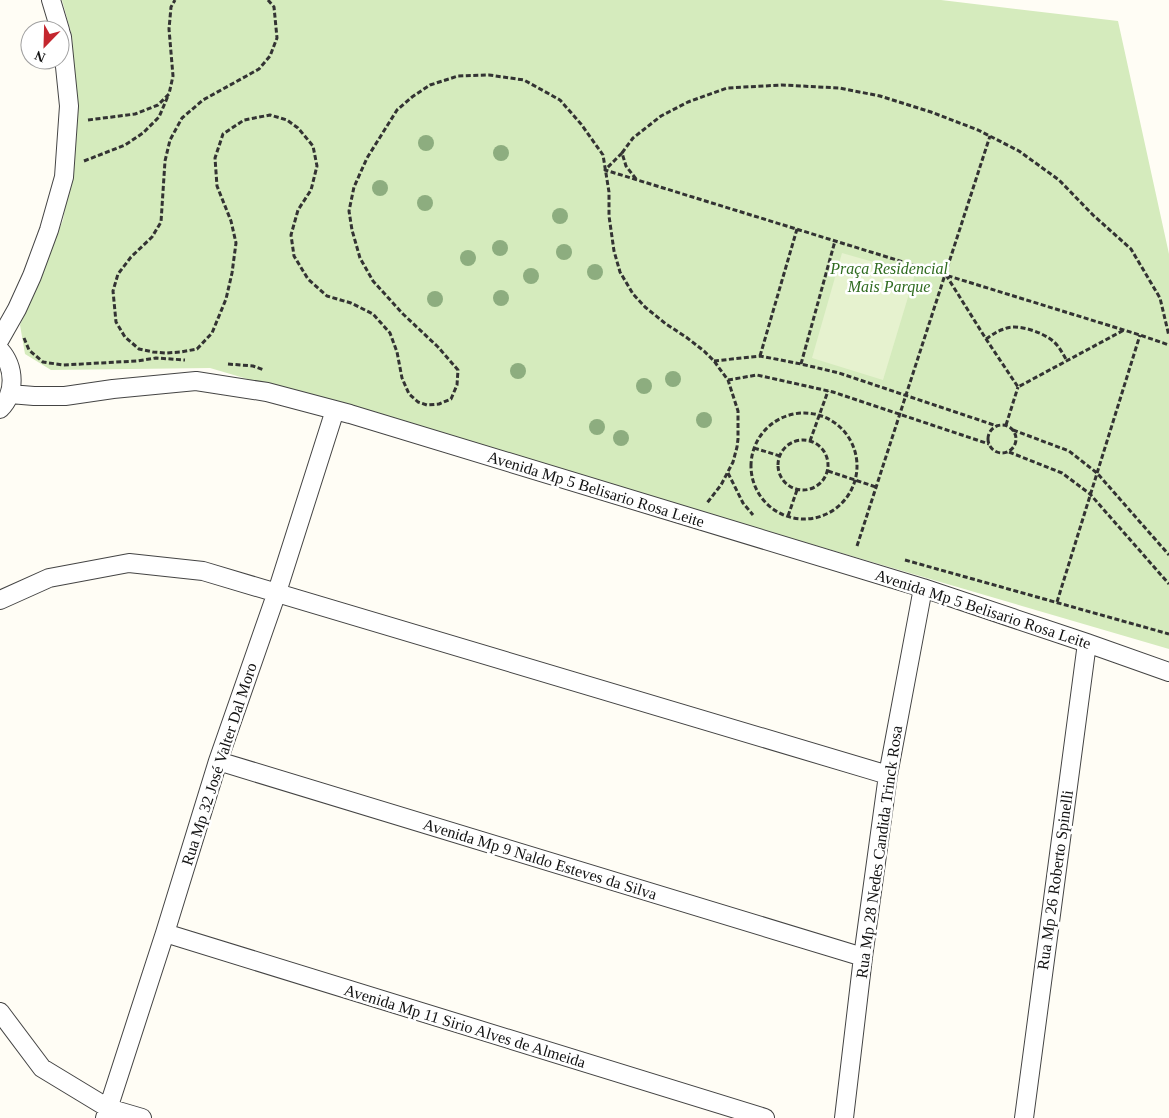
<svg xmlns="http://www.w3.org/2000/svg" width="1169" height="1118" font-family="Georgia,serif">
<style>
.green{fill:#d5ebbd}
.pitch{fill:#e6f2cf}
.lines{fill:none;stroke-linecap:round;stroke-linejoin:round}
.street-casing{stroke:#444;stroke-width:20}
.path{stroke:#333;stroke-width:3;stroke-dasharray:5 2.5;stroke-linecap:butt}
.street{stroke:#fff;stroke-width:18}
.tree{fill:#8dad7f}
.labels{text-anchor:middle;dominant-baseline:central;stroke-width:5;stroke-linejoin:round;paint-order:stroke}
.park-label{font-size:16px;font-style:italic;fill:#2f6b1f;stroke:#fff}
.street-label{font-size:16px;fill:#111;stroke:#fff}
</style>
<rect width="100%" height="100%" fill="#fffdf5"/>
<!-- green -->
<path class="green" d="M62 0H941L1118 21 1169 254V649L210 368 51 370 25 354 20 325 63 220 77 134 72 36Z"/>
<!-- pitch -->
<path class="pitch" d="M842 253 915 274 883 380 812 358Z"/>
<g class="lines">
<!-- street casing -->
<g class="street-casing">
<path id="street" d="M51 0 60 30
M0 339 17 309 32 276 49 230 64 177 69 106 62 37 60 31
M0 350C15 367 16 393 0 409
M10 394 34 396H65L113 389 196 381 267 392 350 414 923 588 1087 643 1169 672
M0 600 49 578 129 563 203 571 888 775
M218 761 863 957
M165 933 765 1118
M0 1012 42 1068 108 1108 142 1118
M105 1118 165 933 218 761 277 592 335 410
M844 1118 863 957 888 775 923 588
M1024 1118 1087 643"/>
</g>
<!-- path -->
<path class="path" d="M268 0 274 7 277 38 270 56 259 69 203 100 182 118 170 140 165 161 161 222 152 237 131 257 118 274 113 291 116 322 125 337 139 349 153 352 166 353 181 352 197 349 212 333 226 299 232 273 236 243 231 221 217 186 215 158 223 134 244 120 270 115 287 120 298 128 313 146 317 166 311 190 298 210 291 235 294 256 308 279 327 296 351 303 373 314 390 333 397 352 402 378 409 394 418 402 427 405 439 404 451 399 457 385 458 370 438 347 403 314 373 281 360 258 352 230 349 211 354 187 367 158 397 110 412 97 430 85 458 76 489 75 524 80 560 100 581 124 603 155 609 192V216L614 251 620 272 633 294 645 307 666 324 686 337 704 351 714 361 728 380 738 411V439L737 447 733 462 721 485 707 503
M88 120 135 114 158 105 169 94 173 76 169 29 171 7 175 0
M622 153 605 170 1140 335 1169 345
M84 161 125 145 143 133 159 117 168 96
M636 179 626 166 622 153 633 138 661 116 688 102 727 88 782 85 839 88 880 96 931 112 978 130 1019 151 1059 180 1093 215 1131 249 1160 298 1169 336
M946 275 986 339 1018 387 1124 330
M24 338 29 350 43 362 63 365 137 361 156 358 185 360
M986 339C992 335 997 331 1004 329 1017 323 1042 332 1053 341 1059 346 1063 354 1067 361
M760 356 797 229
M714 361 760 356 801 364 839 373 997 426
M228 364 253 366 264 370
M801 364 835 241
M728 380 757 375 833 392 989 444
M751 466a53 53 0 1 1 106 0a53 53 0 1 1-106 0Z
M988 439a14 14 0 1 1 28 0a14 14 0 1 1-28 0Z
M1006 425 1018 387
M1013 430 1069 451 1097 473 1169 555
M778 465a25 25 0 1 1 50 0a25 25 0 1 1-50 0Z
M810 441 828 391
M754 448 780 456
M1009 452 1062 473 1090 494 1169 584
M828 471 876 487
M728 473 743 503 753 515
M788 516 797 490
M857 546 990 136
M905 560 1169 634
M1057 602 1140 335"/>
<!-- street -->
<use href="#street" class="street"/>
</g>
<!-- trees -->
<g class="tree">
<circle cx="426" cy="143" r="8"/>
<circle cx="501" cy="153" r="8"/>
<circle cx="380" cy="188" r="8"/>
<circle cx="425" cy="203" r="8"/>
<circle cx="560" cy="216" r="8"/>
<circle cx="500" cy="248" r="8"/>
<circle cx="564" cy="252" r="8"/>
<circle cx="468" cy="258" r="8"/>
<circle cx="595" cy="272" r="8"/>
<circle cx="531" cy="276" r="8"/>
<circle cx="501" cy="298" r="8"/>
<circle cx="435" cy="299" r="8"/>
<circle cx="518" cy="371" r="8"/>
<circle cx="673" cy="379" r="8"/>
<circle cx="644" cy="386" r="8"/>
<circle cx="704" cy="420" r="8"/>
<circle cx="597" cy="427" r="8"/>
<circle cx="621" cy="438" r="8"/>
</g>
<g class="labels">
<!-- park labels -->
<g class="park-label">
<text x="889" y="268">Praça Residencial<tspan x="889" dy="18">Mais Parque</tspan></text>
</g>
<!-- street labels -->
<g class="street-label">
<text transform="translate(596 489) rotate(17)">Avenida Mp 5 Belisario Rosa Leite</text>
<text transform="translate(983 609) rotate(18)">Avenida Mp 5 Belisario Rosa Leite</text>
<text transform="translate(219 764) rotate(-72)">Rua Mp 32 José Valter Dal Moro</text>
<text transform="translate(879 852) rotate(-82)">Rua Mp 28 Nedes Candida Trinck Rosa</text>
<text transform="translate(540 859) rotate(17)">Avenida Mp 9 Naldo Esteves da Silva</text>
<text transform="translate(1055 880) rotate(-82)">Rua Mp 26 Roberto Spinelli</text>
<text transform="translate(465 1026) rotate(17)">Avenida Mp 11 Sirio Alves de Almeida</text>
</g>
</g>
<!-- north arrow -->
<g transform="translate(45 45) rotate(203)"><circle r="24" fill="#ffffff" stroke="#a0a0a0"/>
<path d="M0-4L9 19L0 12L-9 19Z" fill="#c4262e"/>
<text y="-8" font-size="14" font-weight="bold" text-anchor="middle" fill="#111111">N</text>
</g>
</svg>
